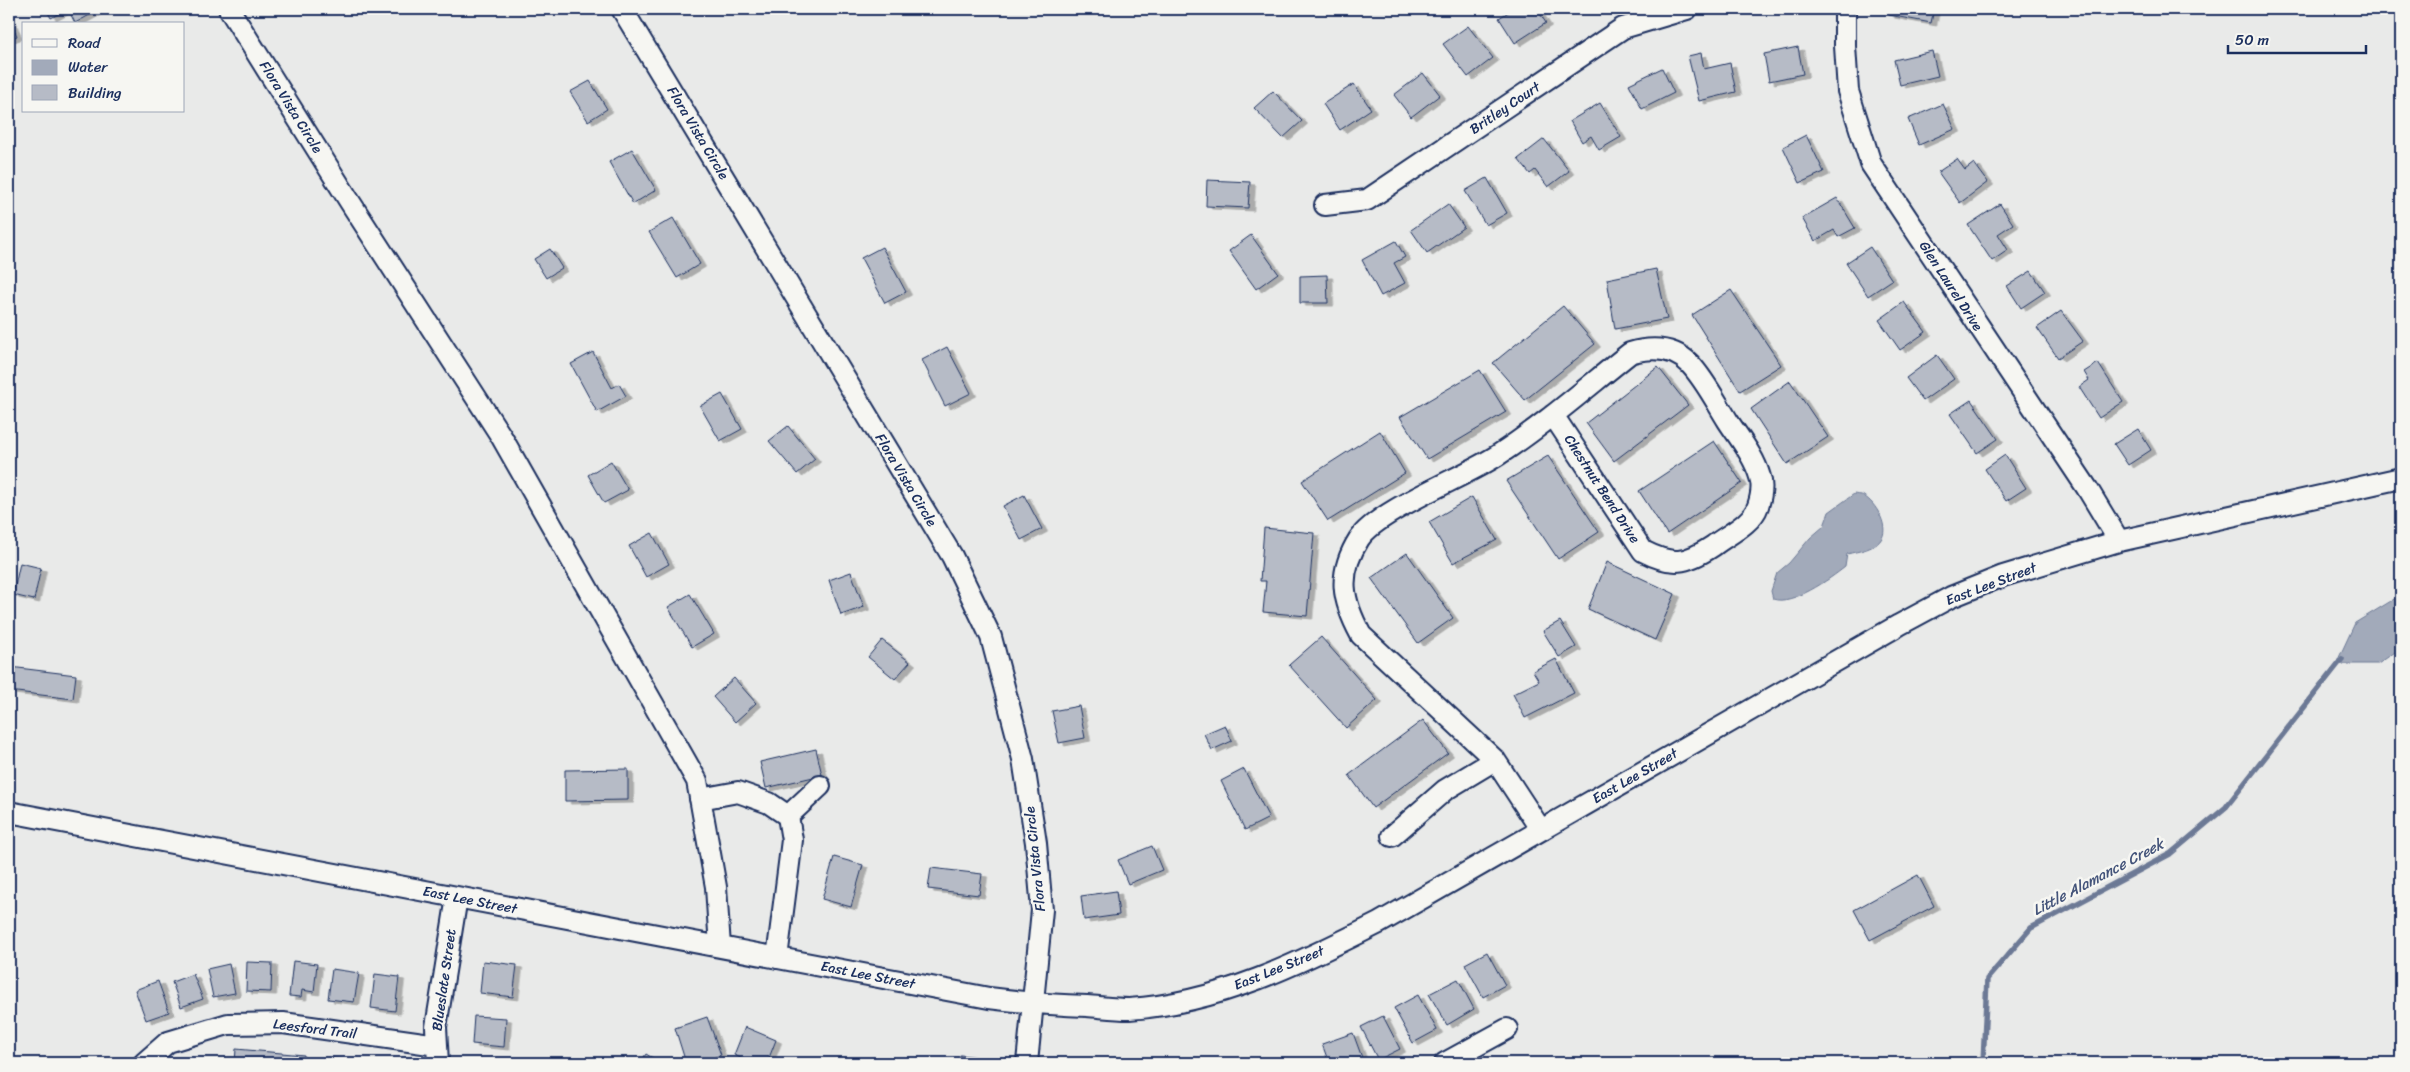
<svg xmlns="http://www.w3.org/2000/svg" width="2410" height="1072" font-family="Sriracha,sans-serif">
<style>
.water{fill:#a2aaba;stroke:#6c7995}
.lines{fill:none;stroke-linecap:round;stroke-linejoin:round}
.stream{stroke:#6c7995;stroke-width:5.5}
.building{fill:#b6bbc6;stroke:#1b2f5e;filter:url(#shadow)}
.minor-casing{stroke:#1b2f5e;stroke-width:24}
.minor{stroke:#f6f6f2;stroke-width:20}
.labels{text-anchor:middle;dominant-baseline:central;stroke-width:5;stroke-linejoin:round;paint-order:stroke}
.street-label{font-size:14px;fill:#1b2f5e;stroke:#f6f6f2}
.water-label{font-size:15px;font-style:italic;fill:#44547a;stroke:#f6f6f2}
</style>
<defs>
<filter id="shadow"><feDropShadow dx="5.5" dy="3" stdDeviation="0" flood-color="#0004"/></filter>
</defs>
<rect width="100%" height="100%" fill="#e9eae9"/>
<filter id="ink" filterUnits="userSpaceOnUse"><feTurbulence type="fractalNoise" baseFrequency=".02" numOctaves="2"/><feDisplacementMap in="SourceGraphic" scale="10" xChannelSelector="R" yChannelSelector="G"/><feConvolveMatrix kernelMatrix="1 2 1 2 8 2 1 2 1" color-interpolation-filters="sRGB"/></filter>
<g filter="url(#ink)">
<!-- water -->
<path class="water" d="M1854 494C1858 495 1862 494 1865 497 1875 503 1889 525 1882 538 1876 549 1859 551 1847 554L1845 567C1830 579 1792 606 1773 599L1771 591 1777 573 1789 563 1810 538 1824 526 1829 512Z
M2401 592V648L2378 664H2336L2355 623 2396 598Z"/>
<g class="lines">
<!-- stream -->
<path class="stream" d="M1983 1063 1987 979 2031 928 2170 854 2226 807 2342 659"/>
</g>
<!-- building -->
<path class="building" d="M46 9H95L97 11 75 23 68 9 51 18Z
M1513 9H1537L1546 23 1515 43 1499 18Z
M1890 9H1934L1931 23 1889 15Z
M9 17 17 36 9 39Z
M1468 26 1493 58 1468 77 1443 44Z
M1798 47 1803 74 1769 81 1764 54Z
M1932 51 1938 76 1900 85 1894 60Z
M1701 53 1704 69 1730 63 1736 92 1699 101 1688 56Z
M1662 68 1674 93 1642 109 1629 84Z
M1423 73 1440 95 1411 117 1394 95Z
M590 81 607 109 588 121 570 92Z
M1354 84 1371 109 1340 130 1323 104Z
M1273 91 1302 121 1283 138 1254 108Z
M1600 103 1621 137 1599 150 1591 136 1582 142 1570 121Z
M1943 104 1955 129 1919 145 1908 119Z
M1806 135 1824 172 1800 183 1783 147Z
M1544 139 1569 171 1548 187 1535 170 1530 174 1518 159Z
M632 149 656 190 633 204 609 162Z
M1957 159 1965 170 1974 163 1988 182 1960 203 1938 172Z
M1487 178 1507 213 1486 225 1465 191Z
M1207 180 1250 182 1248 208 1206 206Z
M1837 198 1855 228 1838 237 1834 230 1815 241 1802 218Z
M1448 204 1464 227 1427 253 1411 230Z
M2000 204 2013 224 1998 234 2008 250 1992 261 1968 225Z
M673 218 700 264 677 278 649 232Z
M1251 235 1278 273 1256 289 1229 251Z
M1396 241 1405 257 1394 263 1405 283 1381 296 1362 260Z
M882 247 906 292 885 303 861 258Z
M1870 247 1892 280 1868 296 1846 263Z
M550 249 562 268 546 278 534 259Z
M1656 269 1667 319 1615 329 1607 279Z
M2031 271 2045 292 2021 308 2007 286Z
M1327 275 1328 303H1300V276Z
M1731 290 1781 365 1740 391 1692 315Z
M1904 302 1926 332 1900 350 1879 320Z
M1563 306 1595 344 1525 400 1493 363Z
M2061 311 2083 341 2058 358 2037 328Z
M947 347 971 393 945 406 922 360Z
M593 352 612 388 619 384 626 396 597 412 571 364Z
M1937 355 1954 379 1923 401 1906 378Z
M2098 363 2123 402 2099 418 2079 387 2089 380 2084 372Z
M1658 367 1688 405 1614 461 1586 423Z
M1480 370 1506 412 1427 459 1400 417Z
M1790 381 1828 437 1787 464 1751 409Z
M722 394 742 429 720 441 700 406Z
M1971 400 1998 439 1977 453 1950 414Z
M788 426 815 459 797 474 769 441Z
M2138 429 2151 450 2128 465 2114 444Z
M1380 431 1405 473 1328 521 1302 481Z
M1714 441 1742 483 1667 534 1639 491Z
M2005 455 2026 488 2006 501 1985 469Z
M1548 456 1599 532 1558 559 1506 481Z
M611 461 628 490 604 503 588 475Z
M1024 495 1042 529 1021 540 1003 506Z
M1472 497 1497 540 1453 563 1429 522Z
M1264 528 1314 533 1307 616 1263 612 1266 581H1260Z
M652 533 669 564 646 577 629 546Z
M1407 553 1453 618 1418 643 1371 578Z
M1607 562 1675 594 1655 640 1588 609Z
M20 563 41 568 34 600 13 595Z
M851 572 864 607 841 615 829 580Z
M690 594 714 634 692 647 668 607Z
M1560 621 1576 647 1559 657 1543 631Z
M1321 637 1377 700 1346 728 1289 665Z
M882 640 910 662 895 679 868 657Z
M1556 659 1574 693 1525 718 1513 694 1539 681 1533 671Z
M10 667 76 675 73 699 9 691Z
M734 678 756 703 735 722 713 697Z
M1079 706 1085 738 1059 743 1052 711Z
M1423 720 1448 753 1373 808 1349 775Z
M1225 725 1232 741 1212 750 1204 734Z
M816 749 822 775 766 788 760 762Z
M628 769V800L565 801V770Z
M1244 769 1269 818 1245 830 1221 781Z
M1152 846 1162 870 1128 884 1118 860Z
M834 857 863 865 851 907 822 899Z
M931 868 982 874 979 895 928 889Z
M1918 875 1934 906 1870 940 1854 910Z
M1116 891 1119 915 1084 920 1081 896Z
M1487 952 1505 985 1483 997 1465 964Z
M293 961 317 964 314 992 302 990 301 997 289 996Z
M483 961 517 965 513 997 480 993Z
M247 962 272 963 271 992 246 991Z
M229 964 235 993 213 997 207 969Z
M332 969 359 973 354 1002 328 999Z
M193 974 203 999 181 1007 172 982Z
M375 974 399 977 395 1011 371 1008Z
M1458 979 1474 1009 1447 1025 1429 994Z
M158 981 169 1012 146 1020 135 990Z
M1418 995 1437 1030 1413 1043 1394 1008Z
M474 1016 506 1018 504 1047 472 1044Z
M1383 1016 1400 1049 1378 1060 1361 1027Z
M707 1017 721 1055 698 1063H686L675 1028Z
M745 1027 776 1040 767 1063H752L734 1055Z
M1353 1033 1364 1063H1329L1322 1044Z
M236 1049 304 1055V1063H235Z
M646 1054 661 1063H640Z
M960 1055 990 1058 989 1063H959Z
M333 1058 354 1060V1063H333Z"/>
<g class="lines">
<!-- minor casing -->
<g class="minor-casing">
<path id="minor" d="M229 9 350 202 501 436 697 781 716 887 720 947
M622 9 952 556 991 637 1023 759 1036 843 1042 910 1027 1063
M1845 9V46L1848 91 1871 164 2087 488 2119 541
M1325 205 1367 200 1623 28 1687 9
M700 799 738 792 769 803 788 816 792 840 777 958
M9 812 989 998C1021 1002 1054 1005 1087 1006 1101 1007 1115 1009 1129 1009 1219 1003 1300 963 1379 923L1899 625 1951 597 2003 576 2119 541 2401 478
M788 816 820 786
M1541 830 1495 760 1361 635C1342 600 1337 574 1359 539 1378 510 1465 477 1498 455 1544 425 1586 388 1630 353 1644 349 1659 347 1674 353 1679 355 1686 360 1690 364 1705 380 1716 402 1728 421 1739 438 1754 456 1760 477 1763 486 1761 497 1758 506 1752 524 1727 535 1713 546 1686 564 1672 566 1643 551L1553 415
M1392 836 1445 790 1495 760
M144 1063 168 1042 228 1024 283 1023 437 1045
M438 1063 436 1027 457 897
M1445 1063 1507 1029"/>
</g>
<!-- minor -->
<use href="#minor" class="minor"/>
</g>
</g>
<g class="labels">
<!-- street labels -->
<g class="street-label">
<text transform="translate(291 107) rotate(58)">Flora Vista Circle</text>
<text transform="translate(1505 108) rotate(-34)">Britley Court</text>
<text transform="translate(698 133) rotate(59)">Flora Vista Circle</text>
<text transform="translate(1951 286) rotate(57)">Glen Laurel Drive</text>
<text transform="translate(906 480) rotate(59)">Flora Vista Circle</text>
<text transform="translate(1602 489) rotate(57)">Chestnut Bend Drive</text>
<text transform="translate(1991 584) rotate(-21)">East Lee Street</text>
<text transform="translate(1635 776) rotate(-30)">East Lee Street</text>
<text transform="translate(1035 859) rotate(-96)">Flora Vista Circle</text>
<text transform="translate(470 900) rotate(11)">East Lee Street</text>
<text transform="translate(1279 968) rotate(-22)">East Lee Street</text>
<text transform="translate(868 975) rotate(11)">East Lee Street</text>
<text transform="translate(444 980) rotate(-82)">Blueslate Street</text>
<text transform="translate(315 1029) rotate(7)">Leesford Trail</text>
</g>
<!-- water labels -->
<g class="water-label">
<text transform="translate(2098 877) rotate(-28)">Little Alamance Creek</text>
</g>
</g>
<!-- margin -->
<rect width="2410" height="1072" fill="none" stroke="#f6f6f2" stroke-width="30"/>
<rect x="15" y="15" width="2380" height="1042" fill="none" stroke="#1b2f5e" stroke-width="2" filter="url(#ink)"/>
<!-- legend -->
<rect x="22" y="22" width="162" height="90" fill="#f6f6f2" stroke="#9ea6b7"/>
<rect x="32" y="39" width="25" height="8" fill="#f6f6f2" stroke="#9ea6b7"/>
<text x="68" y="48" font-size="15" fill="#1b2f5e">Road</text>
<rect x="32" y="60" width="25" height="15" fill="#a2aaba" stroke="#9ea6b7"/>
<text x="68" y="72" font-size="15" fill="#1b2f5e">Water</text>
<rect x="32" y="85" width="25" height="15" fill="#b6bbc6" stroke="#9ea6b7"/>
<text x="68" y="98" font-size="15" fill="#1b2f5e">Building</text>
<!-- scale -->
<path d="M2228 45v8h138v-8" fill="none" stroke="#1b2f5e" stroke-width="2.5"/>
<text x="2235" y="45" font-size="15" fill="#1b2f5e" stroke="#f6f6f2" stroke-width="4" paint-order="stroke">50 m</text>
</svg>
